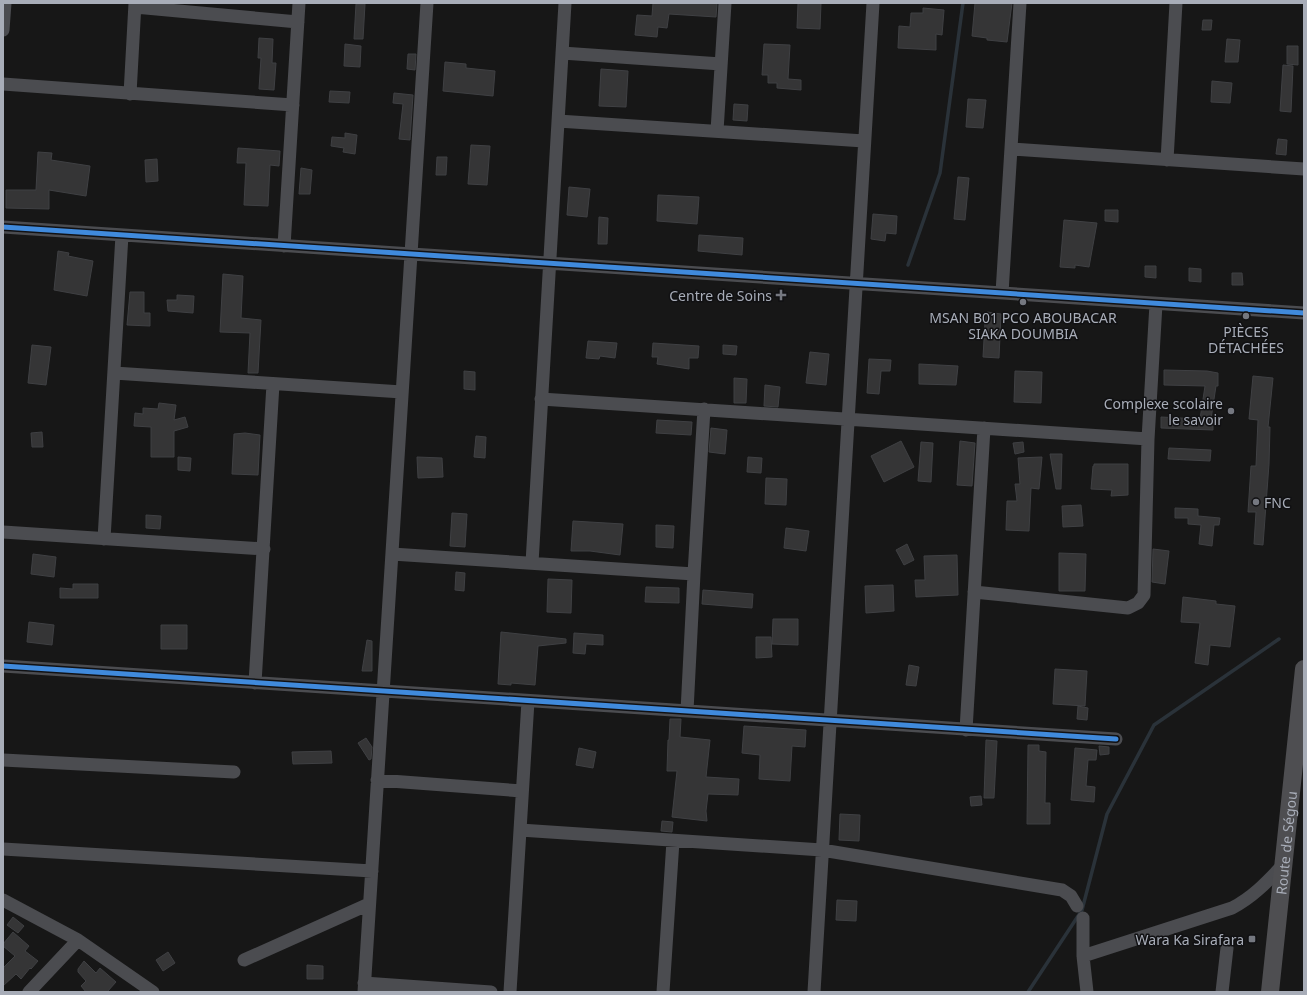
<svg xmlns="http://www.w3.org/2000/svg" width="1307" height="995" font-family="'Noto Sans',sans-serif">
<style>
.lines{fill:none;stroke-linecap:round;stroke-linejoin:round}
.stream{stroke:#2a3239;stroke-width:3.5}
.building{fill:#353536;stroke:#3f4043}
.minor{stroke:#4b4c50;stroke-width:13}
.highway{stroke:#4e4e51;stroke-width:18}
.cycleway-casing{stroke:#111113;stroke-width:8}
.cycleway{stroke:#408adc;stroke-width:5}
.poi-dot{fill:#757880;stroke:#111113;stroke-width:1.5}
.labels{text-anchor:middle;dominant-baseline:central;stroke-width:3;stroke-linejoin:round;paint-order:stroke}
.poi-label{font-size:14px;fill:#a8adb8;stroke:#111113;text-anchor:end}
.street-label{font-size:14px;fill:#a8adb8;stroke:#111113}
</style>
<rect width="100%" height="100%" fill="#171717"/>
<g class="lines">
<!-- stream -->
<path class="stream" d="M908 265 940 173 963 3
M1028 992 1082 910 1107 814 1154 725 1279 639"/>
</g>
<!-- building -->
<path class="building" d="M653 3H717L716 17 669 14 667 28 658 27 657 37 635 35 637 15 652 16Z
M798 3H821L820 29 797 28Z
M975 3H1012L1007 42 987 40V38L972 36Z
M356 4H365L363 39H354Z
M923 8 944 10 942 35 936 34V50L898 48 899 26 910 27 911 13H923Z
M1203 20H1212L1211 30H1202Z
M259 38 273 39 272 63H276L274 90 259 89 261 58H258Z
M1227 39 1240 40 1238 62H1225Z
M345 44 361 46 360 67 344 66Z
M764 44 790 45 788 79 801 80V90L777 88V83H768V75H762Z
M1287 46H1298V65L1287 64Z
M408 54H416L415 70 407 69Z
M445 62 466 64V68L495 71 493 96 443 91Z
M1283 65 1293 66 1291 112 1280 111Z
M601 69 628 71 626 107 599 106Z
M1212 81 1232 83 1230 103 1211 102Z
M330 91 350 92 349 103 329 102Z
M394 93 413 95 410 140 399 139 403 104 393 103Z
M968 99 986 100 983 128 966 127Z
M734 104 748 105 747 121 733 120Z
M345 133 357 135 355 154 343 152 344 148 331 146 332 137 345 138Z
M1278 139 1287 140 1286 155 1276 154Z
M471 145 490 146 487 185 468 184Z
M238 148 280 151 279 166 270 165 268 206 244 205 246 163H237Z
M38 152 52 153 51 160 90 166 86 196 49 190V209L6 208V190H36Z
M437 157H447L446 175H436Z
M157 159 158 181 146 182 145 160Z
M301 168 312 170 310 194H299Z
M958 177 969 178 965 220 954 219Z
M569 187 590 189 587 217 567 215Z
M658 195 699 197 697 224 657 221Z
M1105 210H1118V222L1105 221Z
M873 214 897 216 896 234 886 233 885 241 871 239Z
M599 217 608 218 607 244H598Z
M1064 220 1097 223 1089 267 1075 265V268L1060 267Z
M699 235 743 238 742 255 698 251Z
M58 251 69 253 68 256 93 261 87 296 54 290Z
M1145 266H1156V278L1145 277Z
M1189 268 1201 269V282L1189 281Z
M1232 273H1242L1243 285H1232Z
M223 274 243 276 241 318 261 320 258 373H248L250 333 220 332Z
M130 292H144V313H150V326L127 325Z
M177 295 194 296 193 313 168 311 167 300H177Z
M987 312 1001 314 999 358 983 357 985 322Z
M588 341 617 343 615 358 600 356 599 359 586 358Z
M653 343 699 346 698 358H689V369L657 364 658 357H652Z
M32 345 51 347 46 385 28 383Z
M723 345 737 346 736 355 723 354Z
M810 352 829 354 826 385 806 383Z
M869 359 891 360 890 371H881L879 394 867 393Z
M919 364 958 366 956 385 919 384Z
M1164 370 1207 371 1218 373V386H1216L1211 419 1213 420V430L1161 428V417L1200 419 1205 386 1164 385Z
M464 371 475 372V390L464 389Z
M1015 371 1042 372 1041 403 1014 402Z
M1253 376 1273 378 1268 427H1270L1269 464 1263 545 1254 544 1256 512H1248L1251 466H1256L1258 420 1249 419Z
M734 378 747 379 746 403H734Z
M765 385 780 387 778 407 764 406Z
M159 403 176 405 174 420 185 417 188 427 174 431V457H151V427L134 426 135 413 143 414V408L158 409Z
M657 420 692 422 691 435 656 433Z
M711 428 727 430 725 454 709 452Z
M42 432 43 447H32L31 433Z
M245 433 260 435 258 475 232 474 234 434Z
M476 436 486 437 485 458 474 457Z
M901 441 914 467 884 482 871 456Z
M960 441 975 443 972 486 957 485Z
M921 442 933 443 931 482 918 481Z
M1023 442 1024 452 1015 454 1013 443Z
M1169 448 1211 450 1210 461 1168 459Z
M1050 454H1062L1061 489H1056Z
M178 457 191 458 190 471 178 470Z
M417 457 442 458 443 477 418 478Z
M748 457 762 458 761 473 747 472Z
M1042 457 1039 489 1031 488 1029 531 1006 530 1007 501H1017L1015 484H1020L1018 458Z
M1094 464H1128V495L1111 496 1112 490 1091 489 1093 466H1094Z
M766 478 787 479 786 505 765 504Z
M1081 505 1083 526 1063 527 1062 506Z
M1175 508 1198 509V516L1220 518 1219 525H1214L1212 546 1199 544 1201 525 1188 524V518H1175Z
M452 513 467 514 465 547 450 546Z
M146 515 161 516 160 529 146 528Z
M573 521 623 524 620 555 590 551H571Z
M656 525 674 526 673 548 656 547Z
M786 528 809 531 806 551 784 548Z
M907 544 914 560 904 565 896 550Z
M1153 549 1169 551 1165 584 1152 582Z
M1059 553 1086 554 1085 591H1059Z
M33 554 56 557 54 577 31 574Z
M957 555 958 595 916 597 915 580H925L924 556Z
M456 572 465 573 464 591 455 590Z
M548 579 572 580 571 613 547 612Z
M73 584H98V598H60V588L73 589Z
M893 585 894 611 866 613 865 586Z
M646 587 679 588V603L645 602Z
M703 590 753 594 752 608 702 604Z
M1183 597 1216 601V604L1235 606 1230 647 1210 645 1208 665 1195 663 1200 623 1181 622Z
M773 619H798V645L772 644Z
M29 622 54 625 52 645 27 642Z
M161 625H187V649H161Z
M501 632 566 639V643L538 646 535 685 511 683V685L498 684Z
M574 633 603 635V645L586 644 585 654 573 653Z
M756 637H771L772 657 756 658Z
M367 640 372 641V671H362Z
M909 665 919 667 916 686 906 685Z
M1055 669 1087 671 1085 706 1053 704Z
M1078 706 1088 708 1087 720 1077 719Z
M670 719H681L680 737 710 740 706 777 739 779 738 795 708 794 706 811 707 821 672 817 677 771H667L668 740H669Z
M744 726 806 730 805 747 792 746 790 781 759 779 760 755 742 753Z
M366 738 372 747 371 759 369 760 358 743Z
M986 740 997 741 994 798H984Z
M1028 745H1039V751L1046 752 1045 803H1050V824H1027Z
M1099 746 1109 747V754L1100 755Z
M579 748 596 752 593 768 576 765Z
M1075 748 1097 750 1096 760H1088L1086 786 1095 787 1094 802 1071 800Z
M331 751 332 763 293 764 292 752Z
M981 796 982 805 971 806 970 797Z
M840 814 860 815 859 841 839 840Z
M662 821 673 822 672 832 661 831Z
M837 900 857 901 856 921 836 920Z
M13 917 24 926 18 933 7 925Z
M13 932 29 946 25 951 38 961 31 969 30 968 21 979 16 974 3 986V968L15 956 3 946V944Z
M168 952 175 963 163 971 156 960Z
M84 961 96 973 100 968 116 982 107 992H86L81 986 86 981 78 972V969Z
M307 965 323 966V979H307Z"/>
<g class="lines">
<!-- minor -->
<path class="minor" d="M135 7 298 22
M3 30 5 3
M562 53 721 64
M3 84 293 105
M130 94 135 3
M558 121 864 141
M717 131 725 3
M1011 149 1304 169
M1167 160 1176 3
M3 227 1304 313
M284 246 299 3
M1002 293 1020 3
M114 373 402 392
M541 399 1148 439
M3 532 264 549
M104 539 122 235
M392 554 694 574
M532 563 565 3
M974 592 1128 608 1138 603 1144 595 1148 439 1156 304
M3 666 1116 739
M255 683 273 384
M687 711 694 574 704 409
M966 730 984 428
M3 760 234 772
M377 780 522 791
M520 830 822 850 1062 890 1071 896 1077 906
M3 849 372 871
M3 900 78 940 153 992
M1083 918V956L1087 992
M1083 956 1232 908C1253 897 1267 882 1283 865
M244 960 369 904
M364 983 491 992
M29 992 78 940
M364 992 427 3
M510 992 528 701
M663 992 673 841
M814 992 873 3
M1222 992 1227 948"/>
<!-- highway -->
<path class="highway" id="s1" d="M1270 992 1304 669"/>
<!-- cycleway casing -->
<g class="cycleway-casing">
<path id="cycleway" d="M3 227 1304 313
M3 666 1116 739"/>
</g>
<!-- cycleway -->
<use href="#cycleway" class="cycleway"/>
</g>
<!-- markers -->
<g class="poi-dot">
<path d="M779 289h4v4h4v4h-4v4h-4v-4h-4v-4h4z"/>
<circle cx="1023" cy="302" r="4"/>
<circle cx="1246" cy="316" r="4"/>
<circle cx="1231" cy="411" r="4"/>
<circle cx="1256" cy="502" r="4"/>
<rect x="1248" y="935" width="8" height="8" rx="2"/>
</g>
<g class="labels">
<!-- poi labels -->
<g class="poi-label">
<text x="772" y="295">Centre de Soins</text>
<text x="1023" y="317" text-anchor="middle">MSAN B01 PCO ABOUBACAR<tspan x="1023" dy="16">SIAKA DOUMBIA</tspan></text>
<text x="1246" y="331" text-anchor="middle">PIÈCES<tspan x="1246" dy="16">DÉTACHÉES</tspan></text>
<text x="1223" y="403">Complexe scolaire<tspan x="1223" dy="16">le savoir</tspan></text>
<text x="1264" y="502" text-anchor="start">FNC</text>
<text x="1244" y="939">Wara Ka Sirafara</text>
</g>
<!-- street labels -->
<g class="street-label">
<text stroke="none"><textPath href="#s1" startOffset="150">Route de Ségou</textPath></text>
</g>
</g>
<!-- border -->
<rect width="1307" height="995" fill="none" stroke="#a8adb8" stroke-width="8"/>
</svg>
